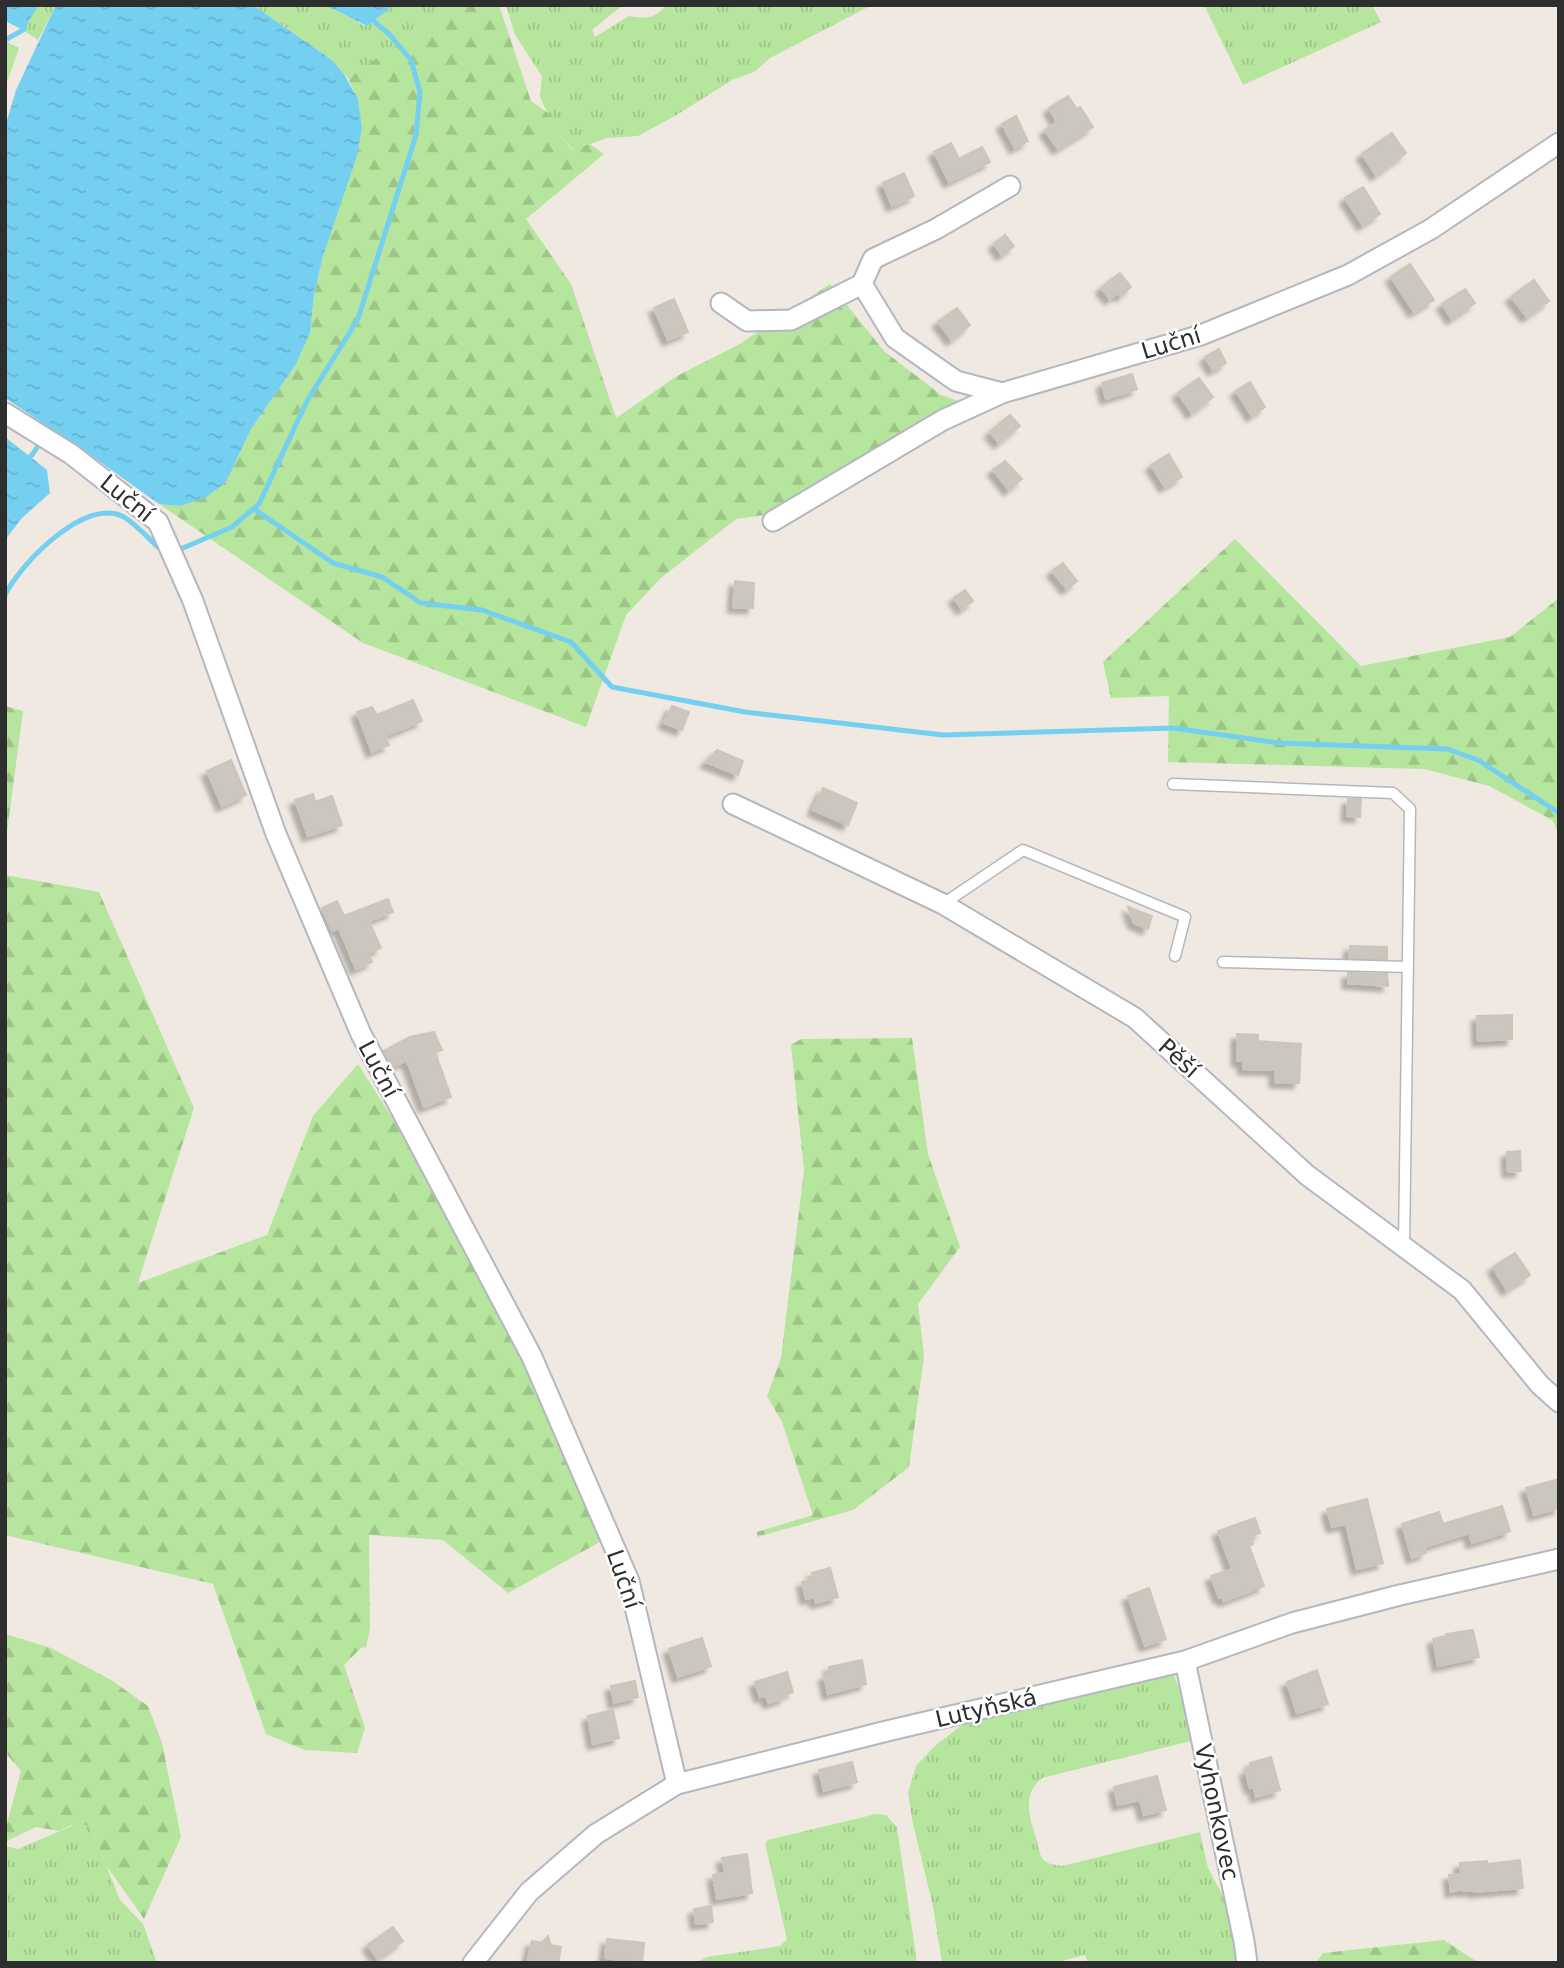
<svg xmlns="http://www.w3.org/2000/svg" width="1564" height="1968" font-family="'DejaVu Sans',sans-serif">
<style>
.grass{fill:url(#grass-tufts)}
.forest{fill:url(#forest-firs)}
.garden{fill:#b6e59e}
.water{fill:url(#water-ripples)}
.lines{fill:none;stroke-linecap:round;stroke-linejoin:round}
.stream{stroke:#75cff0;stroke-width:5}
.building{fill:#cbc7bf;stroke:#cbc5ba;stroke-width:2;filter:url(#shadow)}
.service-casing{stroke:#b4b7c1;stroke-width:13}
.minor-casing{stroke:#b4b7c1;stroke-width:23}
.service{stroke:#fff;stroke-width:10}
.minor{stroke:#fff;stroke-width:19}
.labels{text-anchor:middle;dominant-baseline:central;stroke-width:5;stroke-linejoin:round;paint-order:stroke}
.street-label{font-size:23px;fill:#2e2e2e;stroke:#fff}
</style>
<defs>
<pattern id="grass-tufts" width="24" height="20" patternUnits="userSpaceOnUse" patternTransform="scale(1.75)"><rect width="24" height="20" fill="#b6e59e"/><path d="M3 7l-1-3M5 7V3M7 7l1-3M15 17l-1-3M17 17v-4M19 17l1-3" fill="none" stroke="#9dc588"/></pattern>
<pattern id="forest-firs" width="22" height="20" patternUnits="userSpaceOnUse" patternTransform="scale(1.75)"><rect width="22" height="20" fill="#b6e59e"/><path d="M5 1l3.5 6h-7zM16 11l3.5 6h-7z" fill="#9dc588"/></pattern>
<pattern id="water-ripples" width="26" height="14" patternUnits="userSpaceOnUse" patternTransform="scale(1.75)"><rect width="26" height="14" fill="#75cff0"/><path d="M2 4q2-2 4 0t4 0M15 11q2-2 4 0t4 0" fill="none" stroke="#66b2ce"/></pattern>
<filter id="shadow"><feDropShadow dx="-5.5" dy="5.5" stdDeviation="2" flood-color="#0004"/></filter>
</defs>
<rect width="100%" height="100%" fill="#efe9e1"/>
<!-- grass -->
<path class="grass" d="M38 5H56L38 40 23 30Z
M253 5H325L366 26 394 5H445L431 21 348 78 332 60Z
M506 5H623L592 30 595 37 629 16C645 19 655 19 666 5H872L770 58 754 72 732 80 675 116 638 136 607 138 573 150 558 132 544 106 540 96 542 76 515 35Z
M1204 5H1372L1381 22 1243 85Z
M1173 1673 1183 1698 1195 1740 1042 1778C1021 1795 1030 1819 1037 1841 1038 1846 1039 1853 1042 1858 1046 1864 1055 1865 1062 1866L1200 1832 1208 1868 1224 1898 1235 1937 1238 1963H1088L1085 1955 1054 1963H942L933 1906 913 1824 908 1793 916 1766 936 1745 962 1725Z
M876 1814 886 1815 897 1827 917 1963H696L707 1957 780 1946 787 1939 765 1843 768 1840Z
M79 1823 86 1825 92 1830 120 1900 143 1924 157 1963H5V1846L18 1849Z"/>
<!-- forest -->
<path class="forest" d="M445 5H499L531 101 548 113 558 132 572 150 590 144 604 154 526 219 571 284 616 418 677 376 738 345 830 284 884 351 941 395 970 405 779 513 736 519 661 578 626 615 586 727 363 643 159 504 179 506 236 461 251 429 296 364 310 333 314 295 323 256 362 128 358 100 348 78 431 21Z
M1235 539 1361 666 1510 637 1559 598V833L1552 820 1489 786 1424 769 1168 762 1169 696 1111 698 1103 662Z
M5 706 23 711 5 847Z
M5 875 99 892 194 1108 138 1283 267 1235 313 1116 358 1064 410 1146 435 1198 520 1343 607 1538 508 1593 443 1540 369 1535 370 1628 366 1648 362 1647 344 1665 365 1728 357 1753 305 1750 266 1734 213 1584 5 1535Z
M912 1038 928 1154 960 1247 918 1304 924 1356 909 1467 853 1510 757 1537V1532L813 1515 782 1422 767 1396 781 1358 804 1170 791 1045 801 1039Z
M5 1634 51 1648 111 1680 148 1706 162 1743 181 1837 144 1919 106 1865 92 1830 86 1825H71L59 1831 36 1827 5 1842V1831L21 1771 5 1752Z
M1444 1940 1479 1963H1316L1323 1953Z"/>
<!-- garden -->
<path class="garden" d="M5 41 19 48 5 88Z"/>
<!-- water -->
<path class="water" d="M5 5H39L23 30 5 21Z
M56 5H253L332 60 344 74 358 99 362 128 357 156 323 256 314 295 310 333 296 364 251 429 226 482 205 498 179 506 159 504 82 449 5 398V127L16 90Z
M325 5H394L367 26Z
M5 437 47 470 50 493 22 518 5 540Z"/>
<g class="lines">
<!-- stream -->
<path class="stream" d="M5 40 23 30 25 24
M25 462C36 453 46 433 48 419
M254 509 333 563 382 577 421 603 482 610 571 642 612 687 745 712 943 735 1173 728 1279 743 1447 749 1478 760 1559 813
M176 551 232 527 259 504 307 401 358 319 416 135 420 92 411 60 390 35 370 18
M5 595C20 564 84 498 122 516 134 522 149 539 159 548L163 549"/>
</g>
<!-- building -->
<path class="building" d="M1068 96 1077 109 1080 107 1093 127 1058 149 1045 130 1057 122 1049 108Z
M1016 116 1028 141 1015 148 1002 124Z
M1392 133 1406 153 1376 175 1362 154Z
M951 143 959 159 982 147 990 162 949 182 934 152Z
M904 173 914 196 892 206 883 183Z
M1363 187 1380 214 1363 225 1345 198Z
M1005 235 1014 246 1002 255 994 244Z
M1410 264 1434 300 1414 312 1391 277Z
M1120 273 1131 287 1121 296 1118 293 1110 299 1101 288Z
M1534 280 1549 301 1527 317 1511 297Z
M1465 289 1475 303 1452 319 1442 304Z
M674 299 688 332 668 340 654 308Z
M957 308 970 325 952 340 938 322Z
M1219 349 1226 363 1213 370 1205 357Z
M1132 374 1137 389 1106 399 1102 383Z
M1199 378 1213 397 1192 413 1178 393Z
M1250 382 1265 407 1252 416 1236 391Z
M1010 415 1020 426 999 443 990 432Z
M1169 454 1182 477 1165 487 1151 465Z
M1005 461 1022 479 1009 490 993 470Z
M1063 563 1077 581 1067 589 1052 571Z
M735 581 754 583 753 608 733 607Z
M965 590 973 601 962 609 954 598Z
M413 700 422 721 385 736 389 745 372 752 357 712 372 707 377 715Z
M672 706 689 712 682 730 664 723Z
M717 750 743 761 738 775 706 762Z
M231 760 246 795 222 806 207 771Z
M823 788 857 803 848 825 813 810Z
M313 794 315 802 332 796 342 825 308 836 295 800Z
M1348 799H1361L1360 817 1347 816Z
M388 899 393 912 369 921 381 948 368 953 372 962 356 969 339 928 332 931 322 908 337 901 344 916Z
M1128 907 1152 916 1148 929 1134 923Z
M1350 946 1387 947V959L1349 958Z
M1348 973 1387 974 1388 986 1348 983Z
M1512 1015V1039L1478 1041 1477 1016Z
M434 1032 442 1050 435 1052 451 1097 424 1107 408 1063 406 1061 392 1067 384 1051 410 1037Z
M1237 1034 1258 1035V1041L1301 1044 1299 1083 1275 1082V1070L1243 1069V1061H1237Z
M1520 1151 1521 1171 1508 1172 1507 1152Z
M1515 1253 1530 1275 1507 1290 1493 1267Z
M1559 1479V1508L1534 1515 1526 1488Z
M1367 1499 1383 1563 1357 1569 1346 1524 1332 1527 1327 1509Z
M1502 1506 1510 1531 1472 1543 1469 1533 1424 1547 1426 1553 1412 1558 1402 1524 1439 1512 1443 1524Z
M1255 1518 1260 1533 1250 1537 1253 1544 1249 1546 1264 1586 1224 1601 1222 1597 1219 1598 1211 1576 1232 1569 1218 1531Z
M830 1568 838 1597 816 1603 814 1597 806 1599 802 1582 814 1579 812 1573Z
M1149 1588 1166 1639 1145 1646 1128 1596Z
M1473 1630 1479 1657 1438 1666 1433 1639 1446 1636V1634Z
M702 1638 711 1666 678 1677 669 1649Z
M862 1660 866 1684 828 1694 824 1676 831 1673 829 1667Z
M1317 1670 1328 1704 1297 1713 1287 1682Z
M787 1672 793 1692 783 1695 785 1698 769 1703 766 1696 760 1697 755 1682Z
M635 1681 638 1697 614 1703 611 1686Z
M613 1710 619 1738 593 1744 588 1716Z
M1271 1757 1280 1790 1256 1797 1254 1787 1250 1788 1245 1770 1251 1769 1250 1763Z
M852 1762 857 1782 824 1791 819 1770Z
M1157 1776 1166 1810 1144 1815 1140 1800 1118 1805 1114 1787Z
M747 1854 752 1893 717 1899 713 1875 725 1873 722 1858Z
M1520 1860 1523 1888 1474 1892V1890L1463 1891V1889L1451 1892 1449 1875 1460 1874V1863L1487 1861V1864Z
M711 1906 713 1922 696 1924 694 1909Z
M393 1927 403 1941 378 1959 368 1945Z
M548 1936 551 1945 561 1947 558 1963H527L532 1941 542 1943Z
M607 1939 644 1943 642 1963 605 1958Z"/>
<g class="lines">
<!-- service casing -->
<g class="service-casing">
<path id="service" d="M1173 784 1393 793 1410 809 1404 1247
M943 904 1023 850 1185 917 1175 956
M1223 962 1408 967"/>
</g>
<!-- minor casing -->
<g class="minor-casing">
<path id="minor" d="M721 303 747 321 791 320 862 284
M1002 393 956 381 895 338 862 284 873 259 936 229 1010 186
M5 413 71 454 158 522 193 601 276 834 361 1034 532 1357 629 1581 677 1784
M773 521 943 420 1002 393 1201 335 1348 275 1431 229 1559 143
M733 804 943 904 1135 1018 1307 1175 1462 1290 1540 1385 1559 1402
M1185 1661 1244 1941 1247 1963
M473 1963 529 1892 596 1834 677 1784 887 1731 1185 1661 1292 1623 1400 1595 1559 1559"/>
</g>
<!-- service -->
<use href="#service" class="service"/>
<!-- minor -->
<use href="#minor" class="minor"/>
</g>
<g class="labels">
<!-- street labels -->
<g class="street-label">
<text transform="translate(1171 343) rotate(-17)">Luční</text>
<text transform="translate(127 498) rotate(39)">Luční</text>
<text transform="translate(1179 1058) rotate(42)">Pěší</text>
<text transform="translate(379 1069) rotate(62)">Luční</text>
<text transform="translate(624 1579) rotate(71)">Luční</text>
<text transform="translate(986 1708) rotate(-13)">Lutyňská</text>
<text transform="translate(1217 1812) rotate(78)">Vyhonkovec</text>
</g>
</g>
<!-- border -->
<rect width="1564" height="1968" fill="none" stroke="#2e2e2e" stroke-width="14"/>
</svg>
